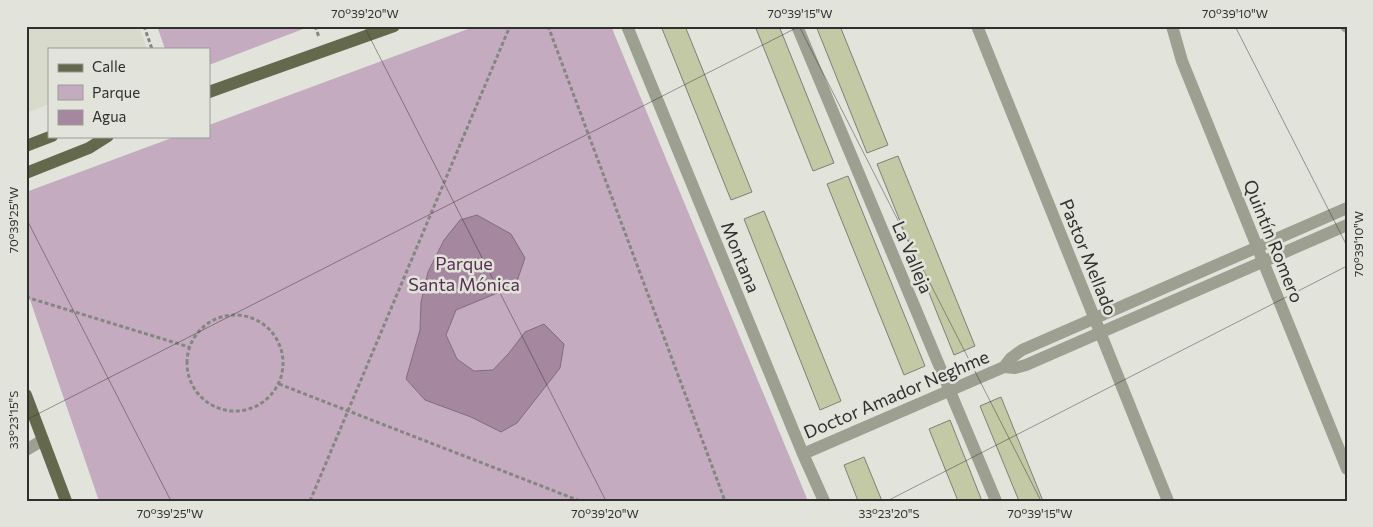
<svg xmlns="http://www.w3.org/2000/svg" width="1373" height="527" font-family="Commissioner,sans-serif">
<style>
.built{fill:#d8dbcc}
.green{fill:#c5abc0}
.water{fill:#a5879f;stroke:#826d7d}
.building{fill:#c3c9a5;stroke:#7e7f79}
.lines{fill:none;stroke-linecap:round;stroke-linejoin:round}
.path{stroke:#848680;stroke-width:3;stroke-dasharray:4 2.5;stroke-linecap:butt}
.minor{stroke:#9da091;stroke-width:12}
.major{stroke:#64694d;stroke-width:12}
.ticks{fill:none;stroke:#2f302d;stroke-width:1;stroke-opacity:0.45}
.labels{text-anchor:middle;dominant-baseline:central;stroke-width:5;stroke-linejoin:round;paint-order:stroke}
.street-label{font-size:18px;fill:#2f302d;stroke:#e2e4dc}
.park-label{font-size:18px;fill:#582f52;stroke:#e2e4dc}
.neatline{fill:none;stroke:#2f302d;stroke-width:2}
.ticks-label{font-size:12px;text-anchor:middle;fill:#2f302d}
</style>
<rect width="100%" height="100%" fill="#e2e4dc"/>
<!-- built -->
<path class="built" d="M26 26H139L147 49H49V104L26 113Z"/>
<!-- green -->
<path class="green" d="M157 26H311L209 65V49H165Z
M476 26H611L808 501H99L26 288V192L177 136H209V125Z"/>
<!-- water -->
<path class="water" d="M477 215 511 234 525 258 516 284 495 294 456 310 446 335 457 359 474 371 493 370 509 353 525 332 544 324 564 344 560 368 517 423 501 432 471 417 425 400 406 379 420 330 421 302 428 272 444 240 460 220Z"/>
<!-- building -->
<path class="building" d="M661 26H685L752 192 731 200Z
M755 26H779L834 163 813 171Z
M816 26H840L888 145 867 153Z
M898 156 975 346 954 355 877 164Z
M848 176 925 366 904 375 827 184Z
M764 211 841 401 820 410 744 219Z
M1001 397 1043 501H1019L980 406Z
M950 420 982 501H958L929 429Z
M864 457 882 501H858L844 465Z"/>
<g class="lines">
<!-- path -->
<path class="path" d="M144 26 152 49
M315 26 319 37
M548 26 725 501
M26 297 189 347
M187 363a48 48 0 1 1 96 0a48 48 0 1 1-96 0Z
M279 384 580 501
M310 501 510 26"/>
<!-- minor -->
<path class="minor" d="M627 26 803 454 824 501
M797 26 996 501
M977 26 1168 501
M1172 26 1182 61 1347 469
M1346 26 1347 27
M1004 367 1015 368 1026 365 1347 225
M26 450 43 440
M803 454 1004 367 1011 358 1022 350 1347 208"/>
<!-- major -->
<path class="major" d="M209 92 394 26
M26 146 52 136
M26 173 89 148 108 136
M26 395 66 501"/>
</g>
<!-- ticks -->
<path class="ticks" d="M364 26 606 501M799 26 1041 501M1235 26 1347 246M26 218 171 501M26 420 800 26M887 501 1347 266"/>
<g class="labels">
<!-- street labels -->
<g class="street-label">
<text transform="translate(1274 241) rotate(68)">Quintín Romero</text>
<text transform="translate(741 257) rotate(68)">Montana</text>
<text transform="translate(913 257) rotate(67)">La Valleja</text>
<text transform="translate(1089 257) rotate(68)">Pastor Mellado</text>
<text transform="translate(896 394) rotate(-23)">Doctor Amador Neghme</text>
</g>
<!-- park labels -->
<g class="park-label">
<text x="464" y="263">Parque<tspan x="464" dy="21">Santa Mónica</tspan></text>
</g>
</g>
<!-- border -->
<rect width="1373" height="527" fill="none" stroke="#e2e4dc" stroke-width="55"/>
<!-- legend -->
<rect x="48" y="48" width="162" height="90" fill="#e2e4dc" stroke="#9a9c96"/>
<rect x="58" y="64" width="25" height="8" fill="#64694d" stroke="#9a9c96"/>
<text x="92" y="72" font-size="15" fill="#2f302d">Calle</text>
<rect x="58" y="85" width="25" height="15" fill="#c5abc0" stroke="#9a9c96"/>
<text x="92" y="98" font-size="15" fill="#2f302d">Parque</text>
<rect x="58" y="110" width="25" height="15" fill="#a5879f" stroke="#9a9c96"/>
<text x="92" y="122" font-size="15" fill="#2f302d">Agua</text>
<rect x="28" y="28" width="1318" height="472" class="neatline"/>
<g class="ticks-label">
<text x="365" y="18">70°39'20"W</text>
<text x="800" y="18">70°39'15"W</text>
<text x="1235" y="18">70°39'10"W</text>
<text transform="translate(14 220) rotate(-90)" y="4">70°39'25"W</text>
<text transform="translate(1359 244) rotate(-90)" y="4">70°39'10"W</text>
<text transform="translate(14 420) rotate(-90)" y="4">33°23'15"S</text>
<text x="170" y="518">70°39'25"W</text>
<text x="605" y="518">70°39'20"W</text>
<text x="889" y="518">33°23'20"S</text>
<text x="1040" y="518">70°39'15"W</text>
</g>
</svg>
